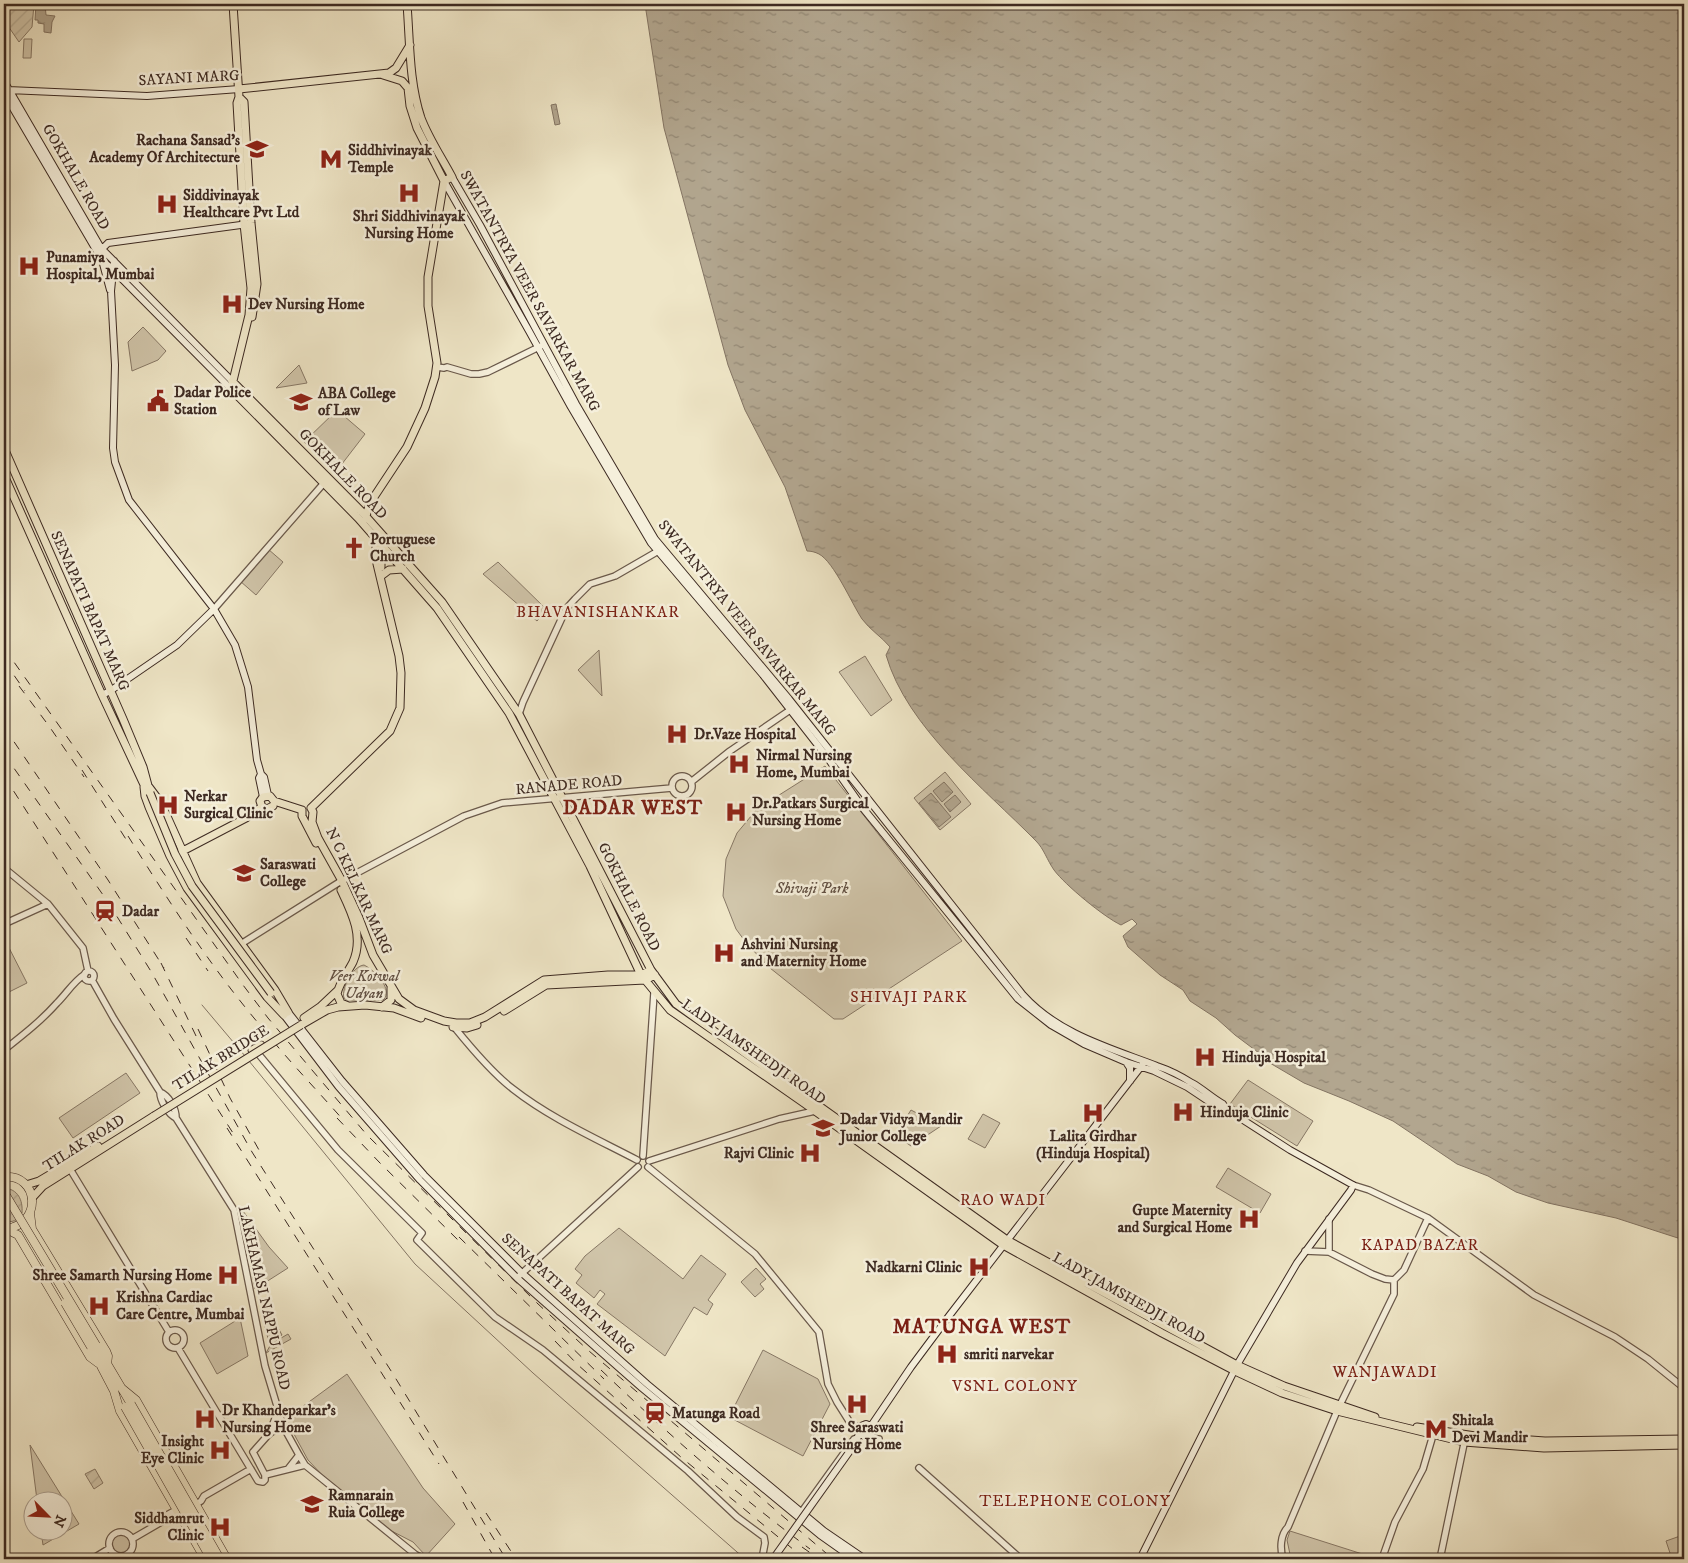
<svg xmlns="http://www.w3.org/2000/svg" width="1688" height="1563" font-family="'IM FELL DW Pica',serif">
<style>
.park{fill:#d1c6ab;stroke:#877866}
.garden{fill:url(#garden-furrows);stroke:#877866}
.water{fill:url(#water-ripples);stroke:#837463}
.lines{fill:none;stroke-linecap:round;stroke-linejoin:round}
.stream{stroke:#837463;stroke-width:1}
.tertiary-casing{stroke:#6a594b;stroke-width:8}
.secondary-casing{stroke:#3d2a22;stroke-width:8}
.primary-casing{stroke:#3d2a22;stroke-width:9}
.trunk-casing{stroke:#3d2a22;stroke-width:9}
.tertiary{stroke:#f5efdb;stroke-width:5.5}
.secondary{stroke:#f5efdb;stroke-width:6}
.primary{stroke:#efe6c7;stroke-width:7}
.trunk{stroke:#efe6c7;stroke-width:8}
.rail{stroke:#3d2a22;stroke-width:1;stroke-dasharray:9 9;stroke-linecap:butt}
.secondary-bridge-casing{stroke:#3d2a22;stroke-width:8;stroke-linecap:butt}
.primary-bridge-casing{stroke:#3d2a22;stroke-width:9;stroke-linecap:butt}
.trunk-bridge-casing{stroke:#3d2a22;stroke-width:9;stroke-linecap:butt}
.secondary-bridge{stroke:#f5efdb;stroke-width:6}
.primary-bridge{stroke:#efe6c7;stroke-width:7}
.trunk-bridge{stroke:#efe6c7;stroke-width:8}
.labels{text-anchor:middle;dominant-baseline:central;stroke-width:5;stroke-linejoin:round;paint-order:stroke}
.street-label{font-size:15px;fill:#3d2a22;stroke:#f5efdb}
.poi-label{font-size:15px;font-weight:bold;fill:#3d2a22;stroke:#f5efdb;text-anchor:start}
.park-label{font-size:15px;font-style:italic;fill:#625144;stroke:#f5efdb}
.neighbourhood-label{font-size:16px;letter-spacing:1px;fill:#7a1f14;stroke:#f5efdb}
.district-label{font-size:20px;font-weight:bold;letter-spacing:1px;fill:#7a1f14;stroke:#f5efdb}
</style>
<defs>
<pattern id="garden-furrows" width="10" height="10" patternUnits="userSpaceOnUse" patternTransform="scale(1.25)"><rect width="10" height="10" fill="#d1c6ab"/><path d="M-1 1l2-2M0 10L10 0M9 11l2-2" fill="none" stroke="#b4aa93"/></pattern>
<pattern id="water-ripples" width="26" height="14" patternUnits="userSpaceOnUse" patternTransform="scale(1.25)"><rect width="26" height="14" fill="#b2a68f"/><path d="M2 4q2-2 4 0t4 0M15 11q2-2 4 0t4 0" fill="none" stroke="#928774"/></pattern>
</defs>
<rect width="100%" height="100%" fill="#efe6c7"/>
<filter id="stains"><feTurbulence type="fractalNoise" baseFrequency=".004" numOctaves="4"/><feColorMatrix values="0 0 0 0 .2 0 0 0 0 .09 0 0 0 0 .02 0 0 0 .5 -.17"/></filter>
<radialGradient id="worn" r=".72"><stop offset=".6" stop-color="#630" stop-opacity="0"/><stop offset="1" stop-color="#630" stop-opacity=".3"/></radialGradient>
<!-- park -->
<path class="park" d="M24 39H32L31 58H23Z
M143 327 166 351 158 360 132 371 128 342Z
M299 365 307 383 276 388Z
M337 410 365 434 335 473 304 442Z
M268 549 283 562 256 595 240 581Z
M498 562 547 610 537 621 483 574Z
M599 650 602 696 578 670Z
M865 656 892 700 871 716 839 672Z
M825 766 962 941 843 1019H834L770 968 747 944 736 929 723 896 726 859 737 833 757 809Z
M945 772 971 804 940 830 914 798Z
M4 938 27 983 9 992 4 981Z
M364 965C374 970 391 986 385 998L383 1000H347L344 998C341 988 353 966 364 965Z
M126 1073 140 1093 73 1138 59 1118Z
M1248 1080 1313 1121 1297 1146 1230 1104Z
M911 1110 941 1126 911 1146 895 1135Z
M983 1114 1000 1123 985 1148 968 1139Z
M1228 1168 1271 1194 1260 1213 1216 1187Z
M243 1211 269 1247 288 1268 255 1289 241 1212Z
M619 1228 683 1279 701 1255 726 1274 708 1300 713 1304 707 1315 694 1307 665 1356 597 1304 605 1294 600 1290 594 1298 576 1283 582 1275 575 1269 585 1256Z
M756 1268 766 1279 760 1284 764 1289 755 1297 741 1282Z
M269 1311 282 1335 269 1342 262 1315Z
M240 1318 248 1356 217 1374 200 1343Z
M288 1334 291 1339 266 1353 271 1344Z
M763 1350 818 1379 830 1404 803 1456 729 1417Z
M347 1374 423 1488 455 1524 426 1556 413 1542 380 1525 342 1496 308 1460 288 1423 287 1418Z
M30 1445 79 1524 43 1545 41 1531 62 1530V1500H37Z
M1290 1531 1375 1558 1291 1559 1287 1540Z
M112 1544a9 9 0 1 1 18 0a9 9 0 1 1-18 0Z
M1683 1535 1684 1559H1672L1666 1541Z"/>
<!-- garden -->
<path class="garden" d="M4 4H34L32 27 19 42 4 20Z
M4 1188C18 1189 23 1200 22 1213 18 1220 12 1224 4 1220Z
M95 1469 103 1483 94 1489 85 1474Z"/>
<!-- water -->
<path class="water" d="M36 4H45L46 15 55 16 52 22 51 33 44 32V24L38 23V20H35Z
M645 4H1684V1240L1616 1218 1548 1203 1516 1192 1488 1176 1457 1164 1393 1121 1349 1101 1304 1083 1263 1059 1259 1053 1235 1035 1216 1018 1190 1001 1183 990 1160 975 1128 947 1123 936 1137 924 1132 919 1121 925C1104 917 1065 885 1054 870 1047 860 1044 849 1036 841 984 788 907 728 886 655L890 647C882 637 870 630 862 619 852 604 834 562 819 554 815 552 811 551 807 551L785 487 745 410 728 365 664 128Z
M556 104 560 124 555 125 551 105Z
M944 782 953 792 942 802 933 791Z
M931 793 951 817 939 827 919 803Z
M955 795 961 802 950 812 944 804Z"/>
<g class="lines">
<!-- stream -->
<path class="stream" d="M202 1005 245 1056
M249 1061 415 1264 533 1373 745 1559"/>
<!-- tertiary casing -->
<g class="tertiary-casing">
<path id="tertiary" d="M437 367 444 368 447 367 471 374H479L488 372 541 346
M214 609 324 483
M519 714 523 702 566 609 575 599 590 584 615 576 660 550
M672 786a10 10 0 1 1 20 0a10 10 0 1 1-20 0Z
M691 782 730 751 793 708
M4 868 48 904 83 948 88 971
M4 924 48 904
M241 944 338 883 464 816 502 803 672 788
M84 976a5 5 0 1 1 10 0a5 5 0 1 1-10 0Z
M92 980 114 1019 160 1092C169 1096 176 1108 176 1118L234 1210 265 1366 283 1426 299 1455 305 1465 416 1555 425 1559
M455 1028C472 1049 492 1073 513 1089 550 1118 595 1138 637 1160
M4 1050C23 1035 41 1021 57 1003 67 993 73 982 85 974
M256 1051 338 1150 422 1233 417 1240 495 1317 543 1350 688 1471 737 1517 764 1537 765 1543 762 1559
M160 1092C160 1101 168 1114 176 1118
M643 1156 654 993
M649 1161 779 1119 815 1111
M648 1167 755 1254 819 1332 828 1384 837 1402 849 1421 860 1429
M70 1169 169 1332
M1353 1185 1369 1190 1428 1218 1534 1295 1615 1337 1648 1359 1684 1388
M1305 1251 1329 1252 1372 1274 1385 1279 1394 1280 1404 1270 1428 1218
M1329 1252V1219
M519 1276 638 1167
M166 1339a9 9 0 1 1 18 0a9 9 0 1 1-18 0Z
M178 1348 258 1481 263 1482 265 1480V1475
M269 1434 278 1411
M870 1435 877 1439H879
M253 1452 269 1434 283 1425
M253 1452 265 1475
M919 1468 1021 1559
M288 1469 299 1455
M265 1475 305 1465
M193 1506 201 1501 204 1496 251 1469
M800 1514 854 1439 857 1438
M163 1521 167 1515 178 1509
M109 1544a12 12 0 1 1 24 0a12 12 0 1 1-24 0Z
M132 1539 163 1521 169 1520 181 1513
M92 1559 110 1548
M1283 1559C1280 1549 1280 1535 1288 1527L1337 1411 1394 1294V1280
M1382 1559 1395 1522 1423 1469 1433 1435
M1440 1559 1465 1439"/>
</g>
<!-- secondary casing -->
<g class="secondary-casing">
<path id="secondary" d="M4 81 101 248 232 381
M8 90 147 96 239 89
M4 93 102 260 113 270 231 389
M452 177 480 225 576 404 655 539 789 699 1023 995C1058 1034 1110 1048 1157 1066 1169 1070 1181 1076 1192 1083 1203 1089 1212 1098 1223 1104L1226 1109 1290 1150 1353 1185 1351 1190 1297 1263 1237 1365 1140 1559
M444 181 529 331 571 407 651 543 763 675 827 757 862 807 1018 999 1051 1025 1084 1044 1126 1062 1154 1071 1187 1087 1220 1109H1226
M100 251 108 243 248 224
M102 260 110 290
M114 261 111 291 115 365 113 448 115 462 129 500 214 609 235 645 248 687 257 760 261 774 264 777 268 795
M102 695 110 691 177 645 214 609
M261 774 259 778 263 797
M288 1012 342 1081 424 1175 522 1273 647 1384 824 1531 865 1559
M284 1015 338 1086 420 1180 517 1278 642 1388 820 1535 854 1559
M1126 1062 1130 1068V1081
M860 1433 864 1436 870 1435 872 1432 871 1426 911 1367 949 1316 1143 1064
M852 1448 860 1433 861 1426 866 1424 871 1426"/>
</g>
<!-- primary casing -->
<g class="primary-casing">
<path id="primary" d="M233 4 239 97 244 102 251 223 257 284 252 317
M383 75 402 81 408 88 410 106 417 128 444 181
M239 89 389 73 396 68 410 45
M239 97 237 103 244 224 251 288 249 315 231 389 358 518 437 608 509 713 590 866 641 975 670 1010 804 1103 1003 1245 1162 1333 1235 1371 1282 1393 1337 1411 1464 1442 1544 1448 1684 1445
M232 381 362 512 442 602 519 714 651 970 676 1004 1007 1240 1237 1365 1284 1386 1375 1417
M4 448 123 719 143 767 150 793
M4 475 102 695 147 791
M365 519 370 503 407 447 425 408 435 377 437 363 428 306V277L444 181 452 177C442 158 429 139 421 118 409 82 410 42 407 4
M381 567V549L383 543
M381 576 389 570 403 569
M144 787 145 796 149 807 170 856 187 888 267 997 284 1015
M149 787 161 803 197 883 275 990 288 1012
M274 801 302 810
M262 807 260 801 263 797 270 796 274 801
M262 807 267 809 273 806
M311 808 313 812 312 822 318 838 342 881 359 918 373 955 399 999 414 1010 444 1021 456 1023H470L485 1017 544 980 608 975H641L651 970
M311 808 390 731 400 708 401 673 399 656 377 564 376 547 379 537
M302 810V816L316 843
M177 854 246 818 262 807
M341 890C352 913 364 937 353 962 348 972 339 983 337 994L341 1003 348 1006
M382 1007 391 1000V988
M504 1011 546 985 645 980 655 975
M304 1018 320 1007 338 990
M301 1025 327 1010 338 1007 365 1005 394 1008 421 1018
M453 1027 467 1028 477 1025
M252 1050 261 1045
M26 1185 39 1181 98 1146
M32 1198 43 1186 154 1116
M1417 1427 1475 1436 1545 1441 1684 1439"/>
</g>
<!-- trunk casing -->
<g class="trunk-casing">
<path id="trunk" d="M4 1177C39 1174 43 1224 6 1229
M30 1213 32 1229 106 1351 108 1356 107 1365
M6 1229 18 1235 90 1357 98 1363
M96 1345 131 1404
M91 1347 114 1391 120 1411 205 1559
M119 1386 136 1400 227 1559"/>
</g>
<!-- tertiary -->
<use href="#tertiary" class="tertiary"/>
<!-- secondary -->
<use href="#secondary" class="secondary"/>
<!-- primary -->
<use href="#primary" class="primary"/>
<!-- trunk -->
<use href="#trunk" class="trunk"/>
<!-- rail -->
<path class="rail" d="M4 648 243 985 268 1018 367 1135 537 1303 589 1351 833 1559
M4 661 25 691
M19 686 49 726 84 777
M4 727 108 880 164 968
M4 754 108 902 152 973 252 1152 393 1374 506 1559
M82 770 129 844
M4 776 233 1133
M128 836C168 900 210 966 259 1024 286 1058 316 1089 345 1122
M186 938 208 971
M161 963 197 1038
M198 1029 230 1098 259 1150
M337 1118 380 1163 462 1244
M227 1128 439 1464
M459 1237 604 1379
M555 1341 577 1364 682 1458 805 1559
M601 1370C667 1433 736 1494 810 1549
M463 1502 495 1559
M486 1513 516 1559
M802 1547 819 1559"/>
<!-- secondary-bridge casing -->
<g class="secondary-bridge-casing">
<path id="secondary-bridge" d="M773 1559 852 1448"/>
</g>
<!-- primary-bridge casing -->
<g class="primary-bridge-casing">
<path id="primary-bridge" d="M150 793 175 854 192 886 271 993
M154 1116 301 1025"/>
</g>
<!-- trunk-bridge casing -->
<g class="trunk-bridge-casing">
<path id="trunk-bridge" d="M4 1192 96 1345
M65 1303 91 1347
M131 1404 220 1559
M125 1407 211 1559"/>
</g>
<!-- secondary-bridge -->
<use href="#secondary-bridge" class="secondary-bridge"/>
<!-- primary-bridge -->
<use href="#primary-bridge" class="primary-bridge"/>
<!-- trunk-bridge -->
<use href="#trunk-bridge" class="trunk-bridge"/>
</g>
<!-- icons -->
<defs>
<g id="university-bare" transform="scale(1.725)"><path d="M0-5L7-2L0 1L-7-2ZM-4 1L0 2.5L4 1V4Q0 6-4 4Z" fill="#8f2418" stroke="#f5efdb" stroke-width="2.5" paint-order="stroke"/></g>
<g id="metro-bare" transform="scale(1.725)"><path d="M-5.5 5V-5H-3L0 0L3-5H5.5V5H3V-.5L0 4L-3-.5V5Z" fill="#8f2418" stroke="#f5efdb" stroke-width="2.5" paint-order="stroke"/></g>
<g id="hospital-bare" transform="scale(1.725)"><path d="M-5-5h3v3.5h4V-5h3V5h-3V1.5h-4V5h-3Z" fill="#8f2418" stroke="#f5efdb" stroke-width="2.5" paint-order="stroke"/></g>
<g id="civic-bare" transform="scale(1.725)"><path d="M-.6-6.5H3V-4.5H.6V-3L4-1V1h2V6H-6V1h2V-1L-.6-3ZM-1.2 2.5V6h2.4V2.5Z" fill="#8f2418" stroke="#f5efdb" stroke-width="2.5" paint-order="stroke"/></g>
<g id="church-bare" transform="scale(1.725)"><path d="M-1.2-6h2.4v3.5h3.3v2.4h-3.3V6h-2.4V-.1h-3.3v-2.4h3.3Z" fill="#8f2418" stroke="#f5efdb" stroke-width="2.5" paint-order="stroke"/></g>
<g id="station-bare" transform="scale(1.725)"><path d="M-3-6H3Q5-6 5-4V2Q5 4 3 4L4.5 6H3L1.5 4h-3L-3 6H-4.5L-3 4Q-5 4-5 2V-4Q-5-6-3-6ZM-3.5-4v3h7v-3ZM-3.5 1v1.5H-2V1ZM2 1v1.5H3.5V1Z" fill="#8f2418" stroke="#f5efdb" stroke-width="2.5" paint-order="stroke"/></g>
</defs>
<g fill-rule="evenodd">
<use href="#university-bare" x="257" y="149"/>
<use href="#metro-bare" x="331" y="159"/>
<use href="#hospital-bare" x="409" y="193"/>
<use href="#hospital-bare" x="167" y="204"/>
<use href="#hospital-bare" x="29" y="266"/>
<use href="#hospital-bare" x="232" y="304"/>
<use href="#civic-bare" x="158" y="401"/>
<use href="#university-bare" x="301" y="402"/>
<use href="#church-bare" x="354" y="548"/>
<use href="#hospital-bare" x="677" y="734"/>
<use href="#hospital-bare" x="739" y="764"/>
<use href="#hospital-bare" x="168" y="805"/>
<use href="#hospital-bare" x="736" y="812"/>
<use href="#university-bare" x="244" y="873"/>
<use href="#station-bare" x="105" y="911"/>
<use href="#hospital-bare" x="724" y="953"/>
<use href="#hospital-bare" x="1205" y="1057"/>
<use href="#hospital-bare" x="1183" y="1112"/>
<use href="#hospital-bare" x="1093" y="1113"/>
<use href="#university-bare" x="823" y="1128"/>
<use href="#hospital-bare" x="810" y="1153"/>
<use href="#hospital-bare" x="1249" y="1219"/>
<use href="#hospital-bare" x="979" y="1267"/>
<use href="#hospital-bare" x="228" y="1275"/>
<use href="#hospital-bare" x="99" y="1306"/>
<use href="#hospital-bare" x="947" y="1354"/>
<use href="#hospital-bare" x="857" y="1404"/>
<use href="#station-bare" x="655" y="1413"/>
<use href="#hospital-bare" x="205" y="1419"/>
<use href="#metro-bare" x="1436" y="1429"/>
<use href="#hospital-bare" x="220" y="1450"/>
<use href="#university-bare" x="312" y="1504"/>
<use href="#hospital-bare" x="220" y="1527"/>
</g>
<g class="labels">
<!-- street labels -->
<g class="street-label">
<text transform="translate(189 78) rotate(-3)">SAYANI MARG</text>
<text transform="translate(76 177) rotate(60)">GOKHALE ROAD</text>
<text transform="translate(530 291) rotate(61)">SWATANTRYA VEER SAVARKAR MARG</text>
<text transform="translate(343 474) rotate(46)">GOKHALE ROAD</text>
<text transform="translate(90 611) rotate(66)">SENAPATI BAPAT MARG</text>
<text transform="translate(747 628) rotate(51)">SWATANTRYA VEER SAVARKAR MARG</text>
<text transform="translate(569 785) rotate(-5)">RANADE ROAD</text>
<text transform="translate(359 891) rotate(65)">N C KELKAR MARG</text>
<text transform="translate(629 897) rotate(63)">GOKHALE ROAD</text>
<text transform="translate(754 1052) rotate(35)">LADY JAMSHEDJI ROAD</text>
<text transform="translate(221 1058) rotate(-32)">TILAK BRIDGE</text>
<text transform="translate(84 1143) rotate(-32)">TILAK ROAD</text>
<text transform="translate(568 1294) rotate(42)">SENAPATI BAPAT MARG</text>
<text transform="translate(264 1298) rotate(77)">LAKHAMASI NAPPU ROAD</text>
<text transform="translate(1129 1298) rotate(29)">LADY JAMSHEDJI ROAD</text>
</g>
<!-- poi labels -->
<g class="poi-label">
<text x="240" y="140" text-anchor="end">Rachana Sansad's<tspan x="240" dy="17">Academy Of Architecture</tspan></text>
<text x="348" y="150">Siddhivinayak<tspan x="348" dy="17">Temple</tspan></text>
<text x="183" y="195">Siddivinayak<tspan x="183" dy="17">Healthcare Pvt Ltd</tspan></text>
<text x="409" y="216" text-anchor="middle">Shri Siddhivinayak<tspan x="409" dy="17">Nursing Home</tspan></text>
<text x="46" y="257">Punamiya<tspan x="46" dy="17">Hospital, Mumbai</tspan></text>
<text x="248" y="304">Dev Nursing Home</text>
<text x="174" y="392">Dadar Police<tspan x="174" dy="17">Station</tspan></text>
<text x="318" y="393">ABA College<tspan x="318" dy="17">of Law</tspan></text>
<text x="370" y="539">Portuguese<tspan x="370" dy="17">Church</tspan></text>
<text x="694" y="734">Dr.Vaze Hospital</text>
<text x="756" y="755">Nirmal Nursing<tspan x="756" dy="17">Home, Mumbai</tspan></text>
<text x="184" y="796">Nerkar<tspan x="184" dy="17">Surgical Clinic</tspan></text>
<text x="752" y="803">Dr.Patkars Surgical<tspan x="752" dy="17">Nursing Home</tspan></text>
<text x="260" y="864">Saraswati<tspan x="260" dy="17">College</tspan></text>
<text x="122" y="911">Dadar</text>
<text x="741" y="944">Ashvini Nursing<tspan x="741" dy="17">and Maternity Home</tspan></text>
<text x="1222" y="1057">Hinduja Hospital</text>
<text x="1200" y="1112">Hinduja Clinic</text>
<text x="840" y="1119">Dadar Vidya Mandir<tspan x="840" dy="17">Junior College</tspan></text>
<text x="1093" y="1136" text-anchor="middle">Lalita Girdhar<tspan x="1093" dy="17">(Hinduja Hospital)</tspan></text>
<text x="794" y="1153" text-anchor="end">Rajvi Clinic</text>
<text x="1232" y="1210" text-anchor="end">Gupte Maternity<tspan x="1232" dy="17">and Surgical Home</tspan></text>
<text x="962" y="1267" text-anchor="end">Nadkarni Clinic</text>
<text x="212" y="1275" text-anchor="end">Shree Samarth Nursing Home</text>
<text x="116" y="1297">Krishna Cardiac<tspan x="116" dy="17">Care Centre, Mumbai</tspan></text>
<text x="964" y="1354">smriti narvekar</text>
<text x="222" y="1410">Dr Khandeparkar's<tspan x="222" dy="17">Nursing Home</tspan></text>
<text x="672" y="1413">Matunga Road</text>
<text x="1452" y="1420">Shitala<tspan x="1452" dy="17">Devi Mandir</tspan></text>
<text x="857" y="1427" text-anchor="middle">Shree Saraswati<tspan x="857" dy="17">Nursing Home</tspan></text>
<text x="204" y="1441" text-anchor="end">Insight<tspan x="204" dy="17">Eye Clinic</tspan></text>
<text x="328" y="1495">Ramnarain<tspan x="328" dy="17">Ruia College</tspan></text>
<text x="204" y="1518" text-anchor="end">Siddhamrut<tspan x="204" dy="17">Clinic</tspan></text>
</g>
<!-- park labels -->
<g class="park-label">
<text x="812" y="888">Shivaji Park</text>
<text x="364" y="976">Veer Kotwal<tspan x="364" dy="17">Udyan</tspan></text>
</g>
<!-- neighbourhood labels -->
<g class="neighbourhood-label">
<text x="598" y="612">BHAVANISHANKAR</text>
<text x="909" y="997">SHIVAJI PARK</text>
<text x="1003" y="1200">RAO WADI</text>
<text x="1420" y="1245">KAPAD BAZAR</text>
<text x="1385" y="1372">WANJAWADI</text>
<text x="1015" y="1386">VSNL COLONY</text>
<text x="1075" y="1501">TELEPHONE COLONY</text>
</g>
<!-- district labels -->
<g class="district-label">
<text x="633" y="808">DADAR WEST</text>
<text x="982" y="1327">MATUNGA WEST</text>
</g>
</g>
<!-- margin -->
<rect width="1688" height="1563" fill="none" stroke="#efe6c7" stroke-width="20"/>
<rect x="5" y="5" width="1678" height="1553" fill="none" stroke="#3d2a22" stroke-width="2.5"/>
<rect x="10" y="10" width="1668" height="1543" fill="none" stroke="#3d2a22"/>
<!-- north arrow -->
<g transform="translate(48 1516) rotate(114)"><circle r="24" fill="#f5efdb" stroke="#aba091"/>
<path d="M0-4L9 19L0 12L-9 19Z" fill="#8f2418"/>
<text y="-8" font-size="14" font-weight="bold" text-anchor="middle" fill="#3d2a22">N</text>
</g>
<rect width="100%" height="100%" filter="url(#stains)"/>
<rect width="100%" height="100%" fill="url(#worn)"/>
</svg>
